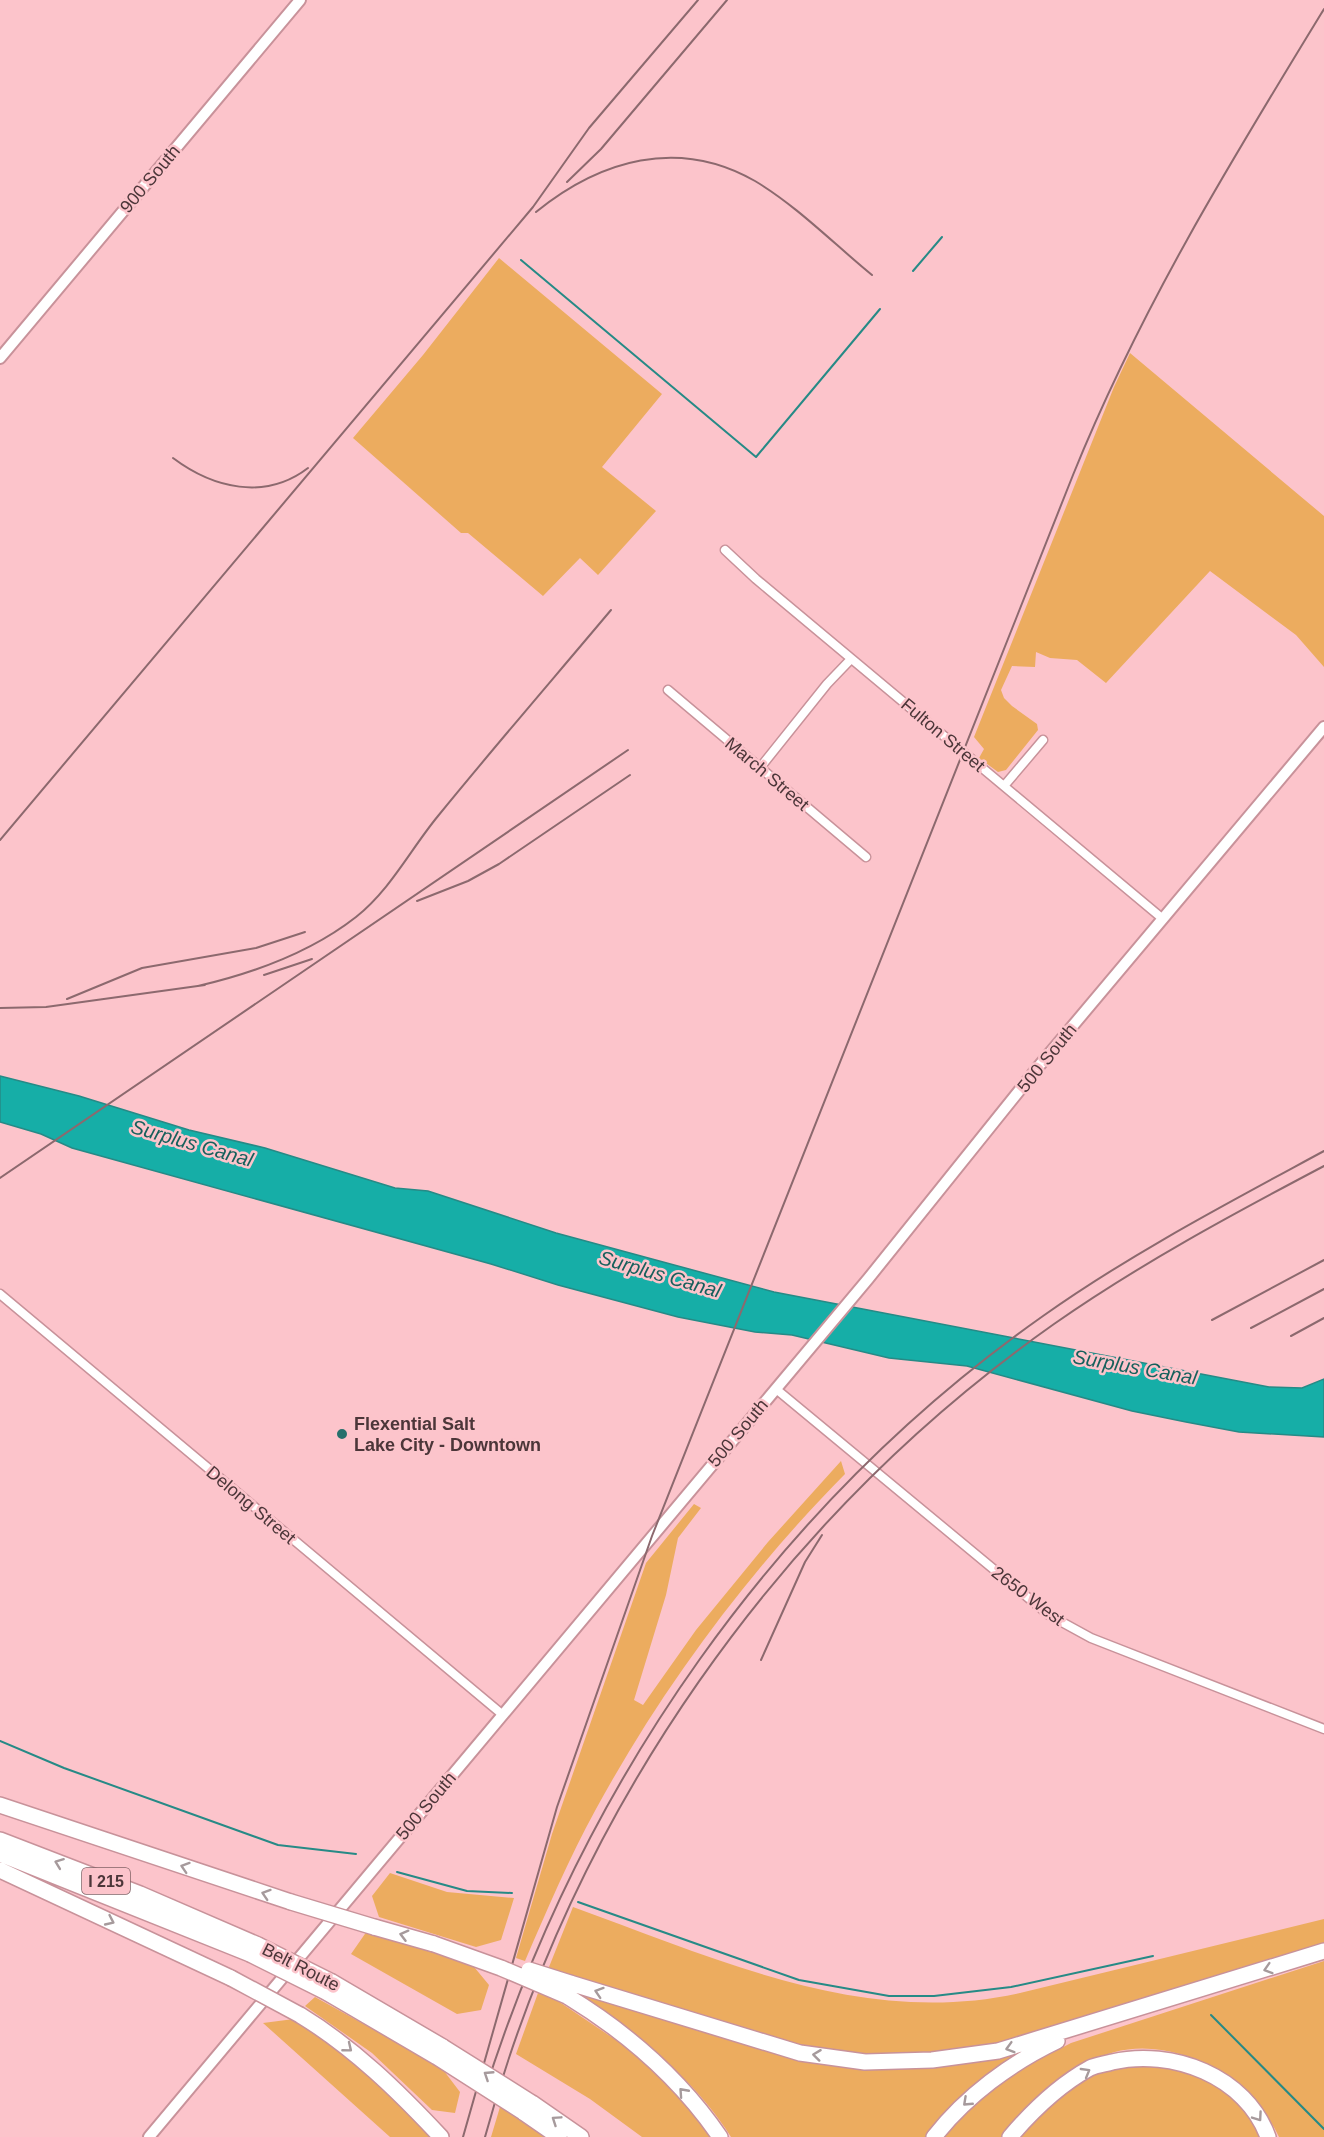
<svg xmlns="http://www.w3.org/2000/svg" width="1324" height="2137" font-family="Helvetica,sans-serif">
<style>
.green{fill:#ecac5f}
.water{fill:#16aea7;stroke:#268a86;stroke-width:1.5}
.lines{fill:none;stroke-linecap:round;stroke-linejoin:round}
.stream{stroke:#268a86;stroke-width:2}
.minor-casing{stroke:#c8929a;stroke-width:11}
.tertiary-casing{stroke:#c8929a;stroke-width:14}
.motorway-casing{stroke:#c8929a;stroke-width:18}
.minor{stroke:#fff;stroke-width:8}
.tertiary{stroke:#fff;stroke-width:10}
.motorway{stroke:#fff;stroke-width:15}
.rail{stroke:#8c696e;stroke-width:2}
.motorway-bridge-casing{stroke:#c8929a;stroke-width:18;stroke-linecap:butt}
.motorway-bridge{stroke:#fff;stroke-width:15}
.oneway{stroke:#a69a9c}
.poi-dot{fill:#26706c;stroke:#fcc4cb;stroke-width:2}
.labels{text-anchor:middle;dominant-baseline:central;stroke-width:5;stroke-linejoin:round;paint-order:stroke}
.shield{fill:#fcc4cb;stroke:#816165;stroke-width:1.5}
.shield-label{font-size:16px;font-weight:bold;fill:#4c3639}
.street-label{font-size:18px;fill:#4c3639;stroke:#fcc4cb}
.poi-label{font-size:18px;font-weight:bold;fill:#4c3639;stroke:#fcc4cb;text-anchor:start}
.water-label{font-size:20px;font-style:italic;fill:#17605c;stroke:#fcc4cb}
</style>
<rect width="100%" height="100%" fill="#fcc4cb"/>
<!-- green -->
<path class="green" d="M499 258 662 394 602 467 656 511 598 575 580 558 543 596 468 533H461L353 438 423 355Z
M1130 353 1324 516V667L1296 635 1210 571 1106 683 1077 660 1050 658 1036 652 1035 667 1012 666 1001 690 1004 698 1012 706 1037 724 1038 730 1006 770 998 772 979 758 984 749 974 737 1114 387Z
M841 1461 845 1474C748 1572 662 1688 596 1809 569 1858 547 1910 525 1961L516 1958 552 1834 646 1563 694 1504 701 1508 678 1538 666 1595 634 1700 643 1705 696 1630 768 1542Z
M390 1873 447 1892 514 1898 501 1940 476 1947 379 1917 372 1896Z
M573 1907C718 1959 863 2028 1020 1993L1324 1919V1943L1018 2040 970 2050 869 2056 787 2044 547 1972Z
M367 1931 470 1962 489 1985 481 2010 457 2014 351 1954Z
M1324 1961V2137H1279C1249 2072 1154 2022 1087 2064 1078 2069 1071 2078 1063 2085 1044 2102 1025 2120 1005 2137H939C955 2122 970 2106 986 2092 1011 2071 1043 2058 1071 2043Z
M569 1990 807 2059 1012 2053 1014 2059 935 2126 927 2137H731C691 2073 630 2031 569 1990Z
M538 1993 558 2001 650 2063 714 2137H642L590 2099 516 2054Z
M315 1997 441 2067 460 2092 455 2113 432 2110 372 2053 305 2006Z
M294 2019 364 2069 432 2137H390L263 2023Z
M1166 2062 1226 2087 1267 2137H1017L1058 2094 1105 2068Z
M500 2107 545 2137H491Z"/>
<!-- water -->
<path class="water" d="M0 1076 79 1096 189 1130 265 1148 395 1188 428 1191 556 1233 774 1292 1269 1387 1302 1388 1324 1379V1437L1239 1432 1186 1422 1132 1411 967 1366 889 1358 792 1335 755 1332 678 1317 558 1285 491 1264 72 1148 41 1134 0 1122Z"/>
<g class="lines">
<!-- stream -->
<path class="stream" d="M521 260 756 457 880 309
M913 271 942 237
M0 1741 64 1768 278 1845 356 1854
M397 1872 467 1891 512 1893
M578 1902 799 1980 889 1996H934L1011 1987 1153 1956
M1211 2015 1324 2129"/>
<!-- minor casing -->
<g class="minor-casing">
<path id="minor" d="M725 550 756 579 1163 919
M668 690 866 857
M759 769 827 684 851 659
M1004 786 1043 740
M0 1294 503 1715
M776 1389 1049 1615 1091 1638 1324 1729"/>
</g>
<!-- tertiary casing -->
<g class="tertiary-casing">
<path id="tertiary" d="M0 358 300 0
M149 2137 868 1279 1039 1066 1324 727"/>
</g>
<!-- motorway casing -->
<g class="motorway-casing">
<path id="motorway" d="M0 1805 291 1902
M0 1840 140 1894 258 1945
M0 1854 250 1954
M0 1870 231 1978
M374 1927 434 1944
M332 1982 443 2047
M570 1983 800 2053 865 2062 932 2060 998 2051 1324 1951
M326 1992 437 2057
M567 1996C626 2032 681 2080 720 2137
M300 2015C354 2048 398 2091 441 2137
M532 2103 581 2137
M523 2112 559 2137
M934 2137C966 2096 1011 2063 1057 2041
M1010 2137C1033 2110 1059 2085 1090 2068 1096 2065 1105 2064 1112 2062 1172 2048 1246 2076 1268 2137"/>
</g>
<!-- minor -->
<use href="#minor" class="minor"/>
<!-- tertiary -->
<use href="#tertiary" class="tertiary"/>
<!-- motorway -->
<use href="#motorway" class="motorway"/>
<!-- rail -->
<path class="rail" d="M567 182 601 149 727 0
M536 212C600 160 678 137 755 181 797 206 834 244 872 275
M173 458C213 488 265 501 308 468
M0 840 533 207 589 128 698 0
M417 901 468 881 499 864 630 775
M264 975 312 959
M198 986C254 973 310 953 356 917 391 889 410 850 438 816 495 746 553 679 611 610
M67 999 142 968 256 948 305 932
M0 1008 46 1007 205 985
M0 1178 628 750
M1212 1320 1324 1260
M1251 1328 1324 1289
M1291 1336 1324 1318
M761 1660 805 1562 822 1535
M484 2094C582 1783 775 1505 1043 1316 1132 1253 1228 1203 1324 1151
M463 2137 557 1807 652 1536 1073 475C1140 309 1231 161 1324 9
M485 2137C574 1811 777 1519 1054 1324 1140 1264 1231 1215 1324 1166"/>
<!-- motorway-bridge casing -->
<g class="motorway-bridge-casing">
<path id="motorway-bridge" d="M291 1902 374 1927
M434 1944 501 1968 567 1996
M258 1945 332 1982
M250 1954 326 1992
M529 1970 570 1983
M231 1978 300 2015
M443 2047 532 2103
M437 2057 523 2112"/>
</g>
<!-- motorway-bridge -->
<use href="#motorway-bridge" class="motorway-bridge"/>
</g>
<!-- one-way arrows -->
<defs><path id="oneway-chevron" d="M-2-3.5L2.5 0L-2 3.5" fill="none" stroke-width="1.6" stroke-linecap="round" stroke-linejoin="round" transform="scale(1.5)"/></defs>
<g class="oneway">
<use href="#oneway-chevron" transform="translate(59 1863) rotate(-159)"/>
<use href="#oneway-chevron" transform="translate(185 1867) rotate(-162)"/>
<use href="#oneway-chevron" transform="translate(266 1894) rotate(-162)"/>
<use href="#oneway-chevron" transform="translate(110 1921) rotate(25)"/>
<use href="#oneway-chevron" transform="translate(404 1935) rotate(-165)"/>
<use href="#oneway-chevron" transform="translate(1268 1969) rotate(163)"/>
<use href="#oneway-chevron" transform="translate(599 1992) rotate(-162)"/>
<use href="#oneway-chevron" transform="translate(348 2048) rotate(39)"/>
<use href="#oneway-chevron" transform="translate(1010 2048) rotate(164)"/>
<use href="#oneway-chevron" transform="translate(817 2055) rotate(-173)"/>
<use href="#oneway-chevron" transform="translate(1086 2072) rotate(-30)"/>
<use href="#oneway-chevron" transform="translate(488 2075) rotate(-147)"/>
<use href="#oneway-chevron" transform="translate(683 2092) rotate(-132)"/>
<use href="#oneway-chevron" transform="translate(967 2102) rotate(137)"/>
<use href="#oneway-chevron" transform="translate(1258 2117) rotate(55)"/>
<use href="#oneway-chevron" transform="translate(556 2120) rotate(-146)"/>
</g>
<!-- markers -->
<circle class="poi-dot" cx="342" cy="1434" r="6"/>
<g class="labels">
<!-- shield labels -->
<rect class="shield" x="82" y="1868" width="48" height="26" rx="4.5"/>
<g class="shield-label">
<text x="106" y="1881">I 215</text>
</g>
<!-- street labels -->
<g class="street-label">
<text transform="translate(150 179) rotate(-50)">900 South</text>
<text transform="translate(943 735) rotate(40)">Fulton Street</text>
<text transform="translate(767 774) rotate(40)">March Street</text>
<text transform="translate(1047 1058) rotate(-51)">500 South</text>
<text transform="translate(738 1433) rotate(-50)">500 South</text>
<text transform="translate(251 1505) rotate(40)">Delong Street</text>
<text transform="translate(1028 1596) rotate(37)">2650 West</text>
<text transform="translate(426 1806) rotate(-50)">500 South</text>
<text transform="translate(301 1967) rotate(27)">Belt Route</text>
</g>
<!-- poi labels -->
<g class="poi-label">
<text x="354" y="1424">Flexential Salt<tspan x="354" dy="21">Lake City - Downtown</tspan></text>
</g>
<!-- water labels -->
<g class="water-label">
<text transform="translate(192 1143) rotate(16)">Surplus Canal</text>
<text transform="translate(660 1274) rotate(16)">Surplus Canal</text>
<text transform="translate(1135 1367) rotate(10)">Surplus Canal</text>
</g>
</g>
</svg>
